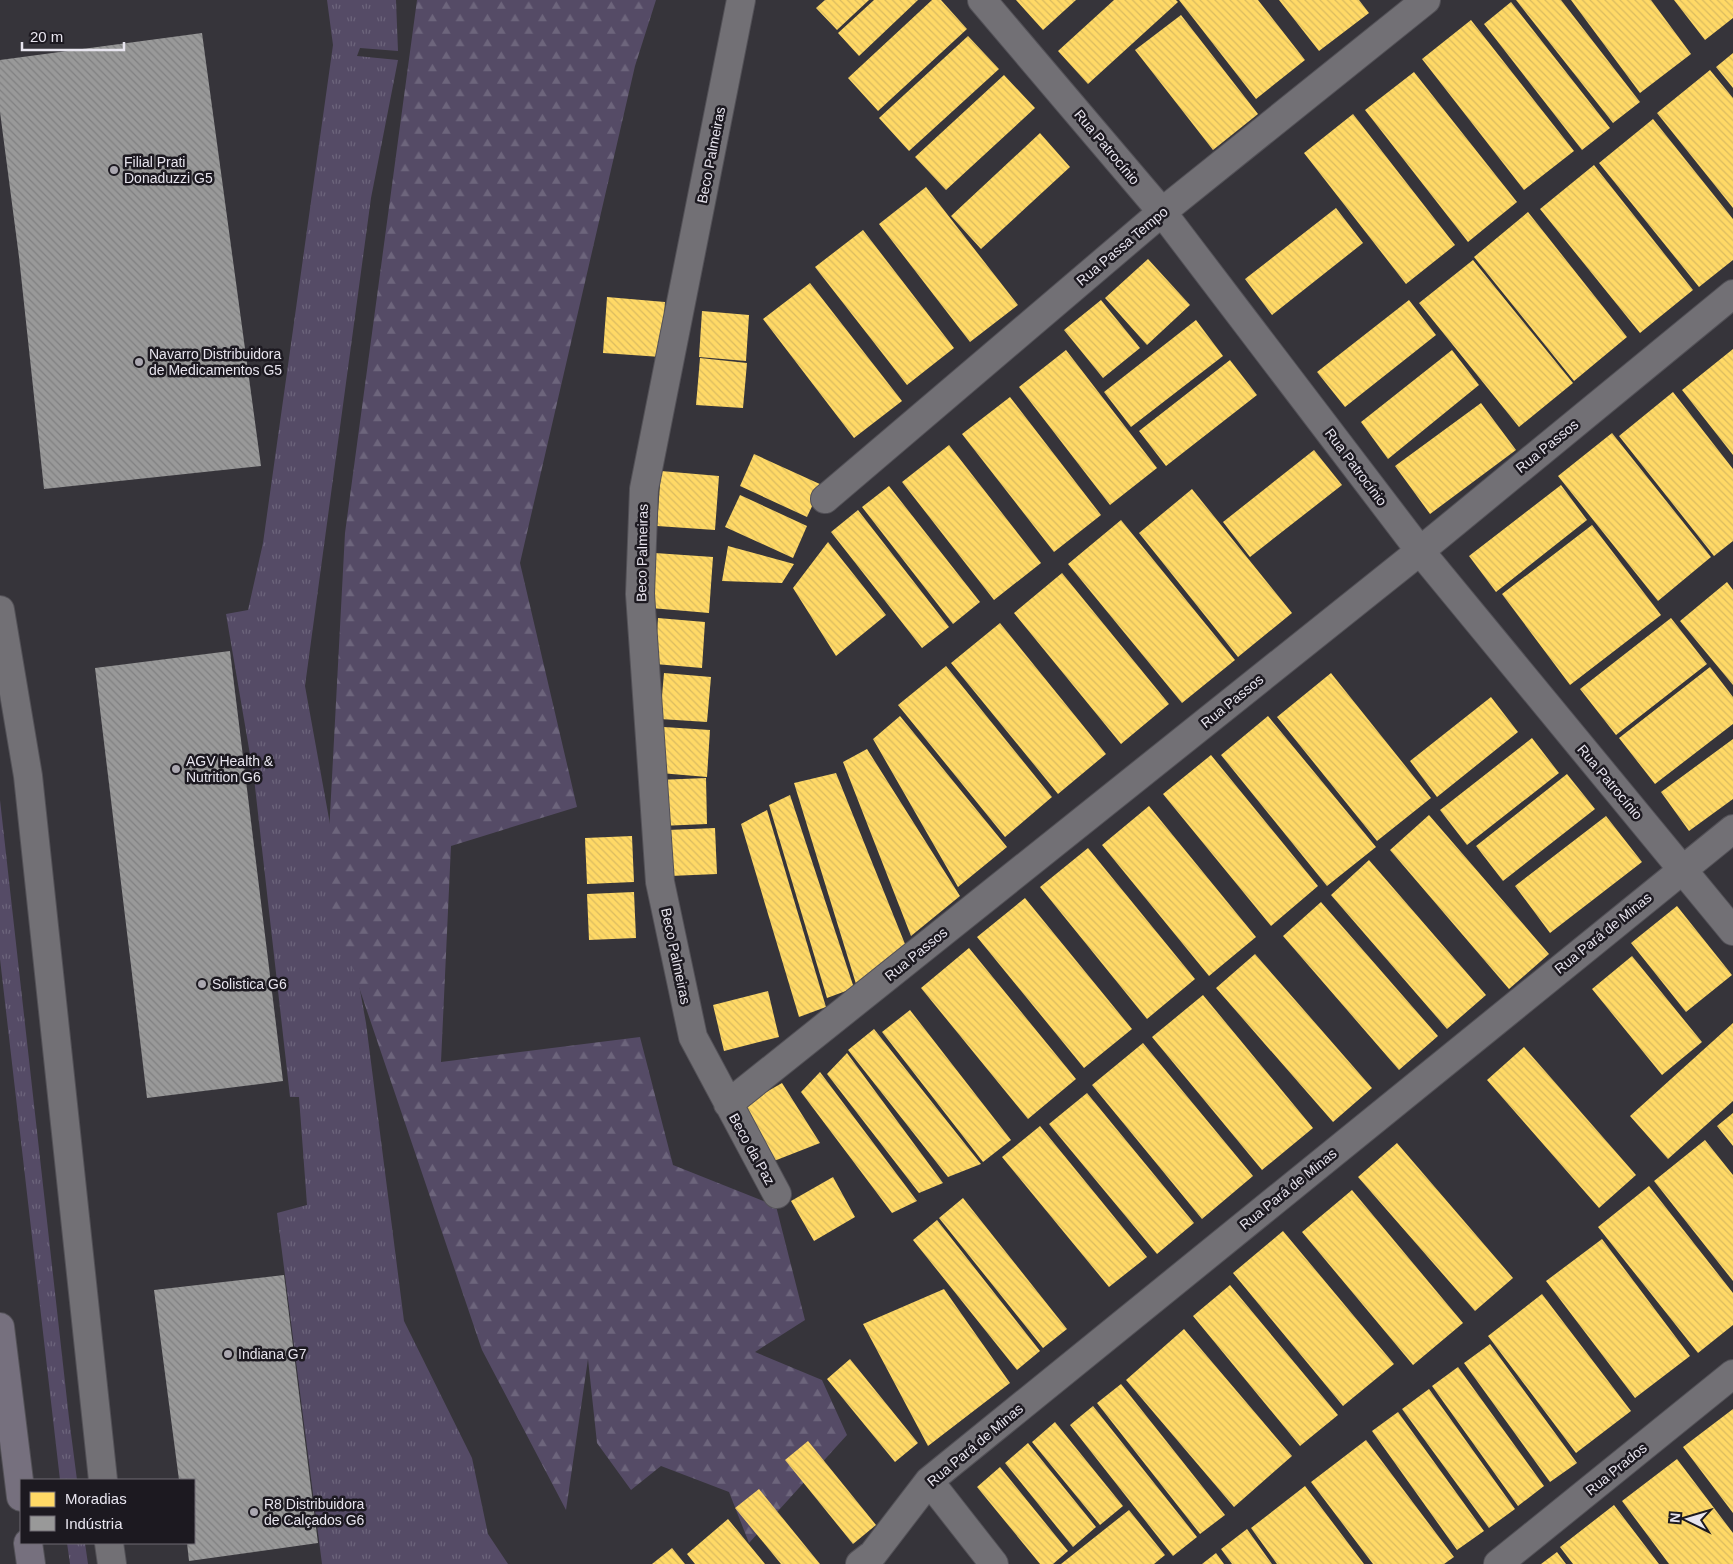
<svg xmlns="http://www.w3.org/2000/svg" width="1733" height="1564" font-family="Arial,sans-serif">
<style>
.grass{fill:url(#grass-tufts)}
.forest{fill:url(#forest-firs)}
.homes{fill:url(#homes-back-hatch)}
.industry{fill:url(#industry-back-hatch)}
.lines{fill:none;stroke-linecap:round;stroke-linejoin:round}
.minor-casing{stroke:#535157;stroke-width:30}
.highway-casing{stroke:#535157;stroke-width:30}
.minor{stroke:#727075;stroke-width:28}
.highway{stroke:#76707e;stroke-width:28}
.poi-dot{fill:#aaa7b0;stroke:#1c1920;stroke-width:2}
.labels{text-anchor:middle;dominant-baseline:central;stroke-width:5;stroke-linejoin:round;paint-order:stroke}
.street-label{font-size:14px;fill:#e8e5ef;stroke:#1c1920}
.poi-label{font-size:14px;fill:#e8e5ef;stroke:#1c1920;text-anchor:start}
</style>
<defs>
<pattern id="grass-tufts" width="24" height="20" patternUnits="userSpaceOnUse" patternTransform="scale(1.25)"><rect width="24" height="20" fill="#554b66"/><path d="M3 7l-1-3M5 7V3M7 7l1-3M15 17l-1-3M17 17v-4M19 17l1-3" fill="none" stroke="#6d657c"/></pattern>
<pattern id="forest-firs" width="22" height="20" patternUnits="userSpaceOnUse" patternTransform="scale(1.25)"><rect width="22" height="20" fill="#554b66"/><path d="M5 1l3.5 6h-7zM16 11l3.5 6h-7z" fill="#6d657c"/></pattern>
<pattern id="homes-back-hatch" width="6" height="6" patternUnits="userSpaceOnUse" patternTransform="scale(1.25)"><rect width="6" height="6" fill="#ffd966"/><path d="M-1 5l2 2M0 0l6 6M5-1l2 2" fill="none" stroke="#dabb60"/></pattern>
<pattern id="industry-back-hatch" width="6" height="6" patternUnits="userSpaceOnUse" patternTransform="scale(1.25)"><rect width="6" height="6" fill="#999"/><path d="M-1 5l2 2M0 0l6 6M5-1l2 2" fill="none" stroke="#808081"/></pattern>
</defs>
<rect width="100%" height="100%" fill="#36343a"/>
<!-- grass -->
<path class="grass" d="M327 0H396L398 51 360 48 357 56 398 60 371 198 305 686 366 1023 404 1321 472 1458 488 1534 508 1564H322L277 1213 307 1205 299 1097H290L254 778 226 614 248 610 263 543 333 45Z
M0 800 69 1418 77 1480H60L0 959Z
M67 1543H85L88 1564H70Z"/>
<!-- forest -->
<path class="forest" d="M417 0H656L635 66 520 563 577 807 451 846 441 1062 640 1037 673 1165 776 1206 805 1320 755 1352 822 1380 847 1435 749 1543 729 1492 661 1466 631 1490 597 1443 588 1359 566 1510 482 1350 326 890 345 533Z"/>
<!-- homes -->
<path class="homes" d="M825 0H869L837 30 816 8Z
M874 0H918L859 56 838 33Z
M932 0H941L967 29 878 111 848 78Z
M1016 0H1076L1043 30Z
M1114 0H1176L1178 2 1088 84 1058 51Z
M1179 0H1258L1305 60 1256 99Z
M1279 0H1359L1369 13 1319 51Z
M1516 0H1561L1640 102 1613 123Z
M1571 0H1651L1691 54 1640 93Z
M1674 0H1733V18L1705 40Z
M1511 2 1610 128 1582 150 1484 24Z
M1181 15 1258 114 1213 150 1135 50Z
M1471 20 1574 151 1524 190 1422 59Z
M968 36 999 69 909 151 879 118Z
M1733 53V88L1716 67Z
M1710 70 1733 98V208L1657 113Z
M1414 72 1517 202 1468 242 1365 110Z
M1004 75 1035 108 946 190 915 157Z
M1353 114 1455 245 1406 284 1304 153Z
M1653 119 1733 219V260L1699 287 1599 163Z
M1040 133 1070 167 981 249 951 216Z
M1594 165 1693 290 1640 333 1540 209Z
M926 187 1018 305 970 342 879 224Z
M1336 208 1363 243 1272 315 1245 279Z
M1528 212 1627 337 1574 381 1474 257Z
M863 230 954 348 907 385 815 267Z
M1148 259 1190 305 1147 345 1105 298Z
M1473 260 1573 383 1519 427 1419 303Z
M810 283 902 401 854 438 763 319Z
M607 297 665 302 661 357 603 353Z
M1101 300 1140 348 1103 378 1064 330Z
M1409 300 1436 335 1345 407 1317 372Z
M702 311 749 315 746 361 699 357Z
M1196 320 1223 356 1131 427 1104 392Z
M1733 349V455L1682 390Z
M1066 350 1157 468 1110 505 1019 387Z
M1452 350 1479 385 1388 459 1361 422Z
M700 358 747 363 743 408 696 405Z
M1230 360 1257 395 1166 466 1139 431Z
M1673 392 1733 469V541L1714 556 1619 436Z
M1010 397 1101 515 1054 552 962 434Z
M1481 403 1516 450 1430 514 1395 466Z
M1612 433 1711 557 1658 601 1558 476Z
M949 445 1041 563 994 600 902 482Z
M1314 450 1342 485 1250 557 1223 522Z
M754 454 822 485 807 517 740 486Z
M661 471 719 476 715 530 657 526Z
M1561 485 1587 520 1496 592 1469 556Z
M889 486 980 602 953 624 862 507Z
M1192 489 1292 613 1238 657 1139 533Z
M740 495 807 526 793 558 725 527Z
M858 510 949 627 922 648 831 532Z
M1121 520 1235 660 1182 703 1068 564Z
M1592 525 1661 615 1570 685 1502 594Z
M828 542 886 615 836 656 793 588Z
M728 546 794 564 782 583 722 581Z
M655 553 713 557 709 613 651 608Z
M1062 573 1169 704 1121 744 1014 613Z
M1727 582 1733 590V685L1680 621Z
M658 618 705 622 702 668 655 664Z
M1671 618 1707 664 1616 735 1580 689Z
M1000 623 1106 754 1058 794 951 663Z
M946 666 1052 797 1005 837 898 705Z
M1710 667 1733 697V724L1655 784 1619 738Z
M664 673 711 677 707 722 660 719Z
M1331 673 1431 798 1377 841 1277 717Z
M1491 697 1518 732 1437 797 1410 761Z
M900 716 1007 847 958 887 873 739Z
M1268 716 1376 847 1327 886 1221 755Z
M664 727 710 730 707 777 660 773Z
M1532 738 1559 773 1467 845 1440 810Z
M1733 739V799L1689 831 1661 792Z
M867 749 960 896 911 936 843 762Z
M1211 755 1318 886 1271 926 1163 794Z
M836 773 905 944 856 984 794 783Z
M1567 774 1595 809 1503 881 1476 846Z
M706 778 707 824 660 826 658 780Z
M790 795 854 988 827 998 769 805Z
M1149 806 1256 937 1209 976 1102 845Z
M767 810 826 1007 799 1017 741 824Z
M1429 815 1549 954 1509 989 1390 850Z
M1606 816 1642 862 1550 933 1515 886Z
M715 828 717 874 670 876 668 830Z
M632 836 634 882 587 884 585 838Z
M1088 848 1195 979 1147 1019 1040 887Z
M1369 860 1486 995 1447 1029 1331 895Z
M634 892 636 938 589 940 587 894Z
M1025 898 1132 1029 1084 1068 977 937Z
M1321 902 1438 1036 1399 1070 1283 936Z
M1677 906 1732 975 1686 1012 1631 943Z
M969 948 1076 1079 1028 1119 921 988Z
M1255 954 1372 1088 1333 1122 1216 988Z
M1632 956 1702 1042 1662 1075 1592 989Z
M768 991 779 1037 724 1051 713 1005Z
M1203 995 1313 1128 1262 1170 1152 1037Z
M910 1010 1011 1140 983 1162 882 1032Z
M1733 1023V1101L1668 1159 1630 1116Z
M874 1029 981 1164 948 1177 848 1050Z
M1143 1043 1253 1176 1202 1219 1092 1085Z
M1524 1047 1636 1175 1599 1208 1487 1080Z
M847 1053 943 1183 919 1193 827 1074Z
M820 1072 917 1201 892 1213 801 1092Z
M782 1083 820 1143 774 1161 744 1105Z
M1087 1093 1194 1223 1157 1254 1049 1124Z
M1733 1113V1146L1717 1126Z
M1040 1126 1147 1257 1109 1287 1002 1157Z
M1705 1140 1733 1175V1281L1654 1181Z
M1397 1143 1513 1278 1475 1311 1358 1177Z
M833 1177 855 1217 814 1241 791 1201Z
M1649 1186 1733 1293V1325L1698 1353 1598 1227Z
M1352 1190 1463 1323 1413 1365 1302 1232Z
M963 1198 1067 1329 1043 1348 939 1218Z
M937 1220 1040 1351 1017 1370 913 1240Z
M1283 1231 1394 1364 1343 1406 1233 1273Z
M1602 1239 1690 1356 1635 1398 1546 1281Z
M1230 1285 1338 1415 1300 1446 1193 1316Z
M944 1289 1010 1383 928 1446 863 1324Z
M1542 1294 1631 1411 1576 1453 1488 1336Z
M1184 1329 1292 1456 1234 1507 1126 1380Z
M1490 1344 1577 1463 1550 1482 1464 1363Z
M850 1359 918 1443 895 1462 827 1379Z
M1458 1367 1544 1486 1518 1506 1432 1386Z
M1121 1384 1225 1515 1200 1534 1097 1403Z
M1429 1389 1515 1509 1489 1528 1402 1409Z
M1093 1406 1197 1537 1173 1556 1070 1425Z
M1733 1409V1513L1683 1447Z
M1398 1412 1484 1531 1457 1550 1372 1431Z
M1055 1422 1123 1506 1100 1525 1032 1442Z
M1366 1440 1454 1557 1444 1564H1373L1311 1482Z
M808 1441 876 1525 853 1544 785 1460Z
M1028 1443 1096 1527 1073 1547 1005 1463Z
M1677 1459 1733 1533V1564H1669L1622 1501Z
M1000 1467 1068 1551 1053 1564H1040L977 1487Z
M1305 1486 1364 1564H1277L1251 1528Z
M759 1489 820 1564H781L735 1508Z
M1614 1505 1659 1564H1573L1560 1547Z
M1129 1510 1165 1555 1154 1564H1061Z
M728 1519 765 1564H695L687 1554Z
M1247 1529 1272 1564H1232L1221 1549Z
M672 1548 685 1564H652Z
M1557 1552 1566 1564H1541Z
M1216 1553 1224 1564H1202Z"/>
<!-- industry -->
<path class="industry" d="M202 33 261 466 44 489 19 257 0 112V60Z
M230 651 283 1081 147 1098 95 668Z
M284 1275 318 1543 189 1561 187 1543H194V1480H179L154 1290Z"/>
<g class="lines">
<!-- minor casing -->
<g class="minor-casing">
<path id="minor" d="M741 0 644 489 640 594 660 882 693 1037 777 1194
M982 0 1162 212 1420 551 1733 931
M825 499 1162 212 1426 0
M0 610 28 776 103 1480
M728 1104 1420 551 1733 294
M929 1481 994 1564
M109 1543 112 1564
M860 1564 873 1554 929 1481 1733 829
M1498 1564 1733 1374"/>
</g>
<!-- highway casing -->
<g class="highway-casing">
<path id="highway" d="M0 1327 21 1497
M28 1543 31 1564"/>
</g>
<!-- minor -->
<use href="#minor" class="minor"/>
<!-- highway -->
<use href="#highway" class="highway"/>
</g>
<!-- markers -->
<g class="poi-dot">
<circle cx="114" cy="170" r="5"/>
<circle cx="139" cy="362" r="5"/>
<circle cx="176" cy="769" r="5"/>
<circle cx="202" cy="984" r="5"/>
<circle cx="228" cy="1354" r="5"/>
<circle cx="254" cy="1512" r="5"/>
</g>
<g class="labels">
<!-- street labels -->
<g class="street-label">
<text transform="translate(1107 147) rotate(50)">Rua Patrocínio</text>
<text transform="translate(711 155) rotate(-79)">Beco Palmeiras</text>
<text transform="translate(1122 246) rotate(-40)">Rua Passa Tempo</text>
<text transform="translate(1547 446) rotate(-39)">Rua Passos</text>
<text transform="translate(1356 467) rotate(53)">Rua Patrocínio</text>
<text transform="translate(642 553) rotate(-89)">Beco Palmeiras</text>
<text transform="translate(1232 701) rotate(-39)">Rua Passos</text>
<text transform="translate(1610 782) rotate(50)">Rua Patrocínio</text>
<text transform="translate(1603 933) rotate(-39)">Rua Pará de Minas</text>
<text transform="translate(916 954) rotate(-39)">Rua Passos</text>
<text transform="translate(676 956) rotate(78)">Beco Palmeiras</text>
<text transform="translate(752 1149) rotate(61)">Beco da Paz</text>
<text transform="translate(1288 1189) rotate(-39)">Rua Pará de Minas</text>
<text transform="translate(975 1445) rotate(-40)">Rua Pará de Minas</text>
<text transform="translate(1616 1469) rotate(-39)">Rua Prados</text>
</g>
<!-- poi labels -->
<g class="poi-label">
<text x="124" y="162">Filial Prati<tspan x="124" dy="16">Donaduzzi G5</tspan></text>
<text x="149" y="354">Navarro Distribuidora<tspan x="149" dy="16">de Medicamentos G5</tspan></text>
<text x="186" y="761">AGV Health &amp;<tspan x="186" dy="16">Nutrition G6</tspan></text>
<text x="212" y="984">Solistica G6</text>
<text x="238" y="1354">Indiana G7</text>
<text x="264" y="1504">R8 Distribuidora<tspan x="264" dy="16">de Calçados G6</tspan></text>
</g>
</g>
<!-- legend -->
<rect x="20" y="1479" width="175" height="65" fill="#1c1920" stroke="#6e6b73"/>
<rect x="30" y="1492" width="25" height="15" fill="#ffd966" stroke="#6e6b73"/>
<text x="65" y="1504" font-size="15" fill="#e8e5ef">Moradias</text>
<rect x="30" y="1516" width="25" height="15" fill="#999999" stroke="#6e6b73"/>
<text x="65" y="1529" font-size="15" fill="#e8e5ef">Indústria</text>
<!-- north arrow -->
<g transform="translate(1688 1519) rotate(275)" stroke="#1c1920" stroke-width="4" paint-order="stroke">
<path d="M0-4L9 19L0 12L-9 19Z" fill="#e8e5ef"/>
<text y="-8" font-size="14" font-weight="bold" text-anchor="middle" fill="#e8e5ef">N</text>
</g>
<!-- scale -->
<path d="M22 42v8h102v-8" fill="none" stroke="#e8e5ef" stroke-width="2.5"/>
<text x="30" y="42" font-size="15" fill="#e8e5ef" stroke="#1c1920" stroke-width="4" paint-order="stroke">20 m</text>
</svg>
